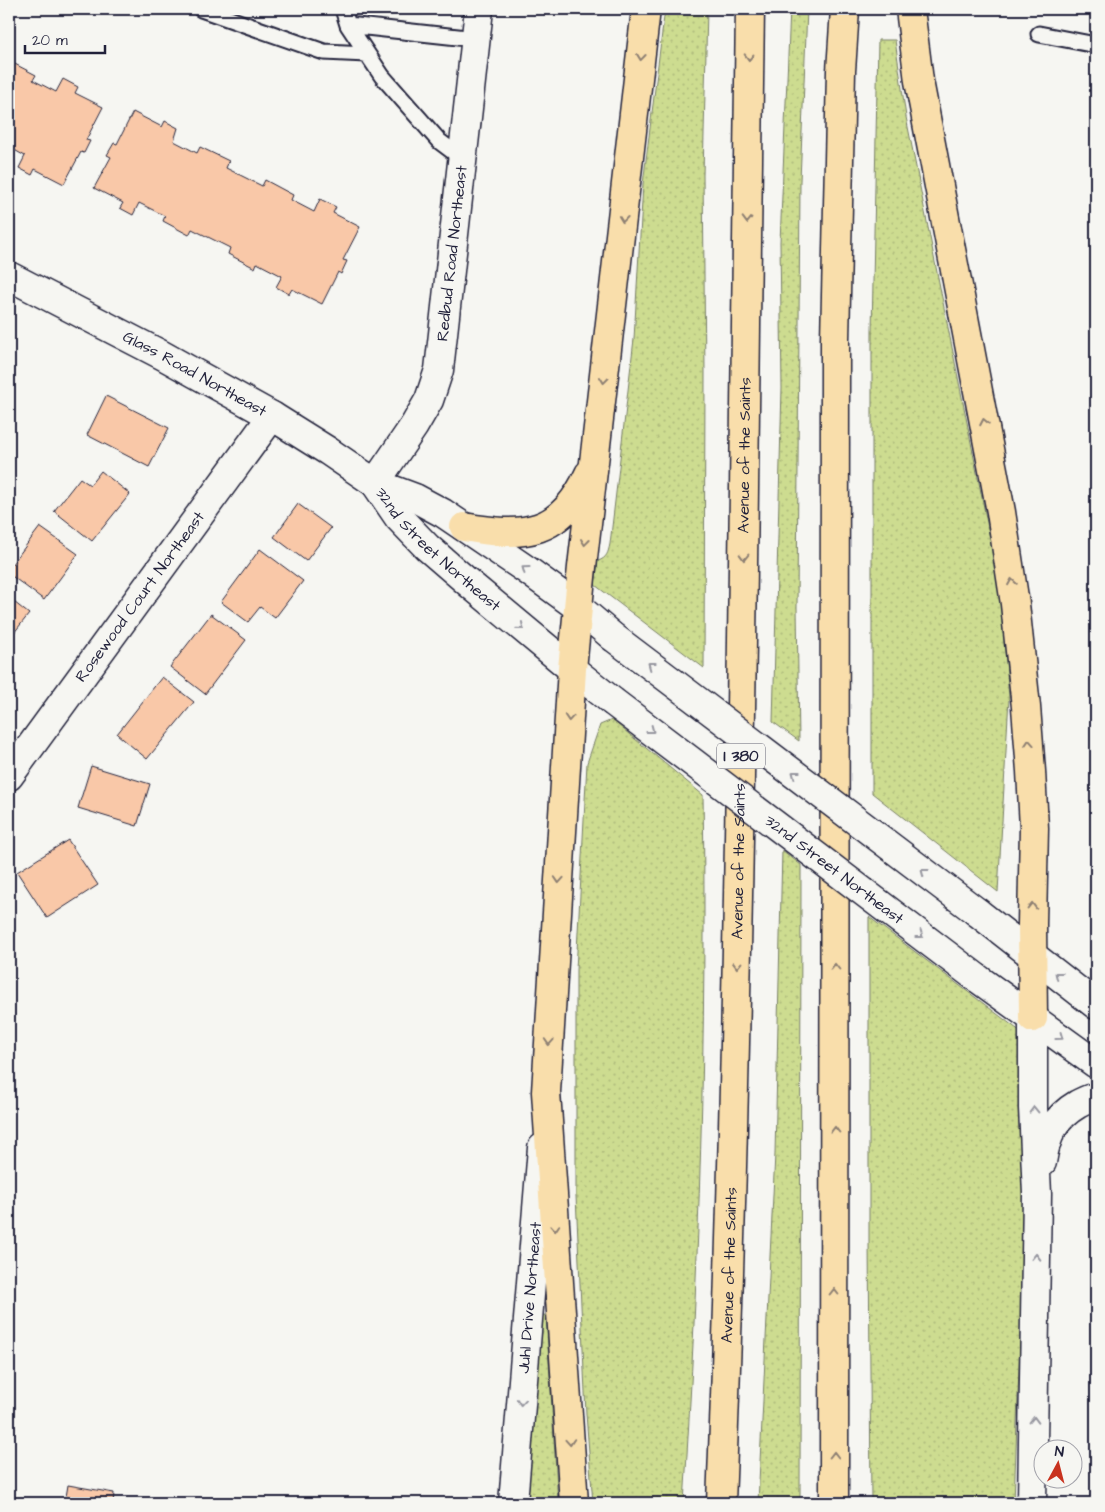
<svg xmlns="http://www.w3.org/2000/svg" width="1105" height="1512" font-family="'Architects Daughter',sans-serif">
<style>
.grass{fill:url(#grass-dots);stroke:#787f66}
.building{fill:#f9c8a8;stroke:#22223b}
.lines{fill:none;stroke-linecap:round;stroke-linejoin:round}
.service-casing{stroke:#22223b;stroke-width:19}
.minor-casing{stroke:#22223b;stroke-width:31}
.tertiary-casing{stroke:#22223b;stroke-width:31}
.secondary-casing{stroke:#22223b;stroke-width:31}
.motorway-casing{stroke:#22223b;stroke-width:31}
.service{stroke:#f6f6f2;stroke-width:15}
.minor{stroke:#f6f6f2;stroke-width:28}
.tertiary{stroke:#f6f6f2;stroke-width:28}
.secondary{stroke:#f6f6f2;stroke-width:28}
.motorway{stroke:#f9deab;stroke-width:28}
.secondary-bridge-casing{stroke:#22223b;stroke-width:31;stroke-linecap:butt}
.secondary-bridge{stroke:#f6f6f2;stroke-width:28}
.oneway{stroke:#8e8073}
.oneway2{stroke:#9797a0}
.labels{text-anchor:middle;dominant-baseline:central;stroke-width:4;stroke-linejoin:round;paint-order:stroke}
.shield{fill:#f6f6f2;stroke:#626272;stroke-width:1}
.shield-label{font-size:15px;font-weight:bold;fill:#22223b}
.street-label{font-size:16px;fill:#22223b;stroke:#f6f6f2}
</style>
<defs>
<pattern id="grass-dots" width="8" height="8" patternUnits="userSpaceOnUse" patternTransform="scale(1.25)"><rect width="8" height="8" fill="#cddc90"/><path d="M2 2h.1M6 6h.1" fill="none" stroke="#b0bc7d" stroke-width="1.8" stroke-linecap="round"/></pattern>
</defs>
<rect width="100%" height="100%" fill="#f6f6f2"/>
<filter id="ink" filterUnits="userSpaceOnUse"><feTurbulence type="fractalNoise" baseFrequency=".02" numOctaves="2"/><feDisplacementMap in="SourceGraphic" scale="10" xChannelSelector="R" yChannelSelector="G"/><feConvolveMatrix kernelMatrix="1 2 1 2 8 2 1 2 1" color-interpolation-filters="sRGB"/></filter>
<g filter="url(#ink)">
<!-- grass -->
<path class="grass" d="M665 9H707L703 175 705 372 704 668 595 585 598 561C607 558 608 553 610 544L634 339 643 184Z
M790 9H807L800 181 797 607 799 741 773 722 782 388 780 242Z
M878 40H895L906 117 1000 588 1009 698 998 892 872 793V331Z
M612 720 703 795C707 1031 699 1268 684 1503H593L586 1414 576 1196V970L587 763 600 725Z
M782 850 801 865 800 1503H758L775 1154Z
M869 917 1025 1035 1021 1313 1014 1503H871L869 1239Z
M546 1315 558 1503H528L533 1406 535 1316Z"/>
<!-- building -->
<path class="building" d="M9 61 36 75 33 80 56 92 63 79 78 87 75 93 103 107 86 140 90 141 84 153 81 152 64 184 35 169 32 175 19 168 25 156 9 147Z
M133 112 162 127 165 121 178 128 174 141 197 153 200 147 229 161 226 168 262 186 265 180 293 195 291 200 314 212 320 199 336 207 333 213 360 227 343 260 347 261 341 274 338 272 322 304 292 289 289 294 276 287 282 276 257 263 255 268 228 254 230 248 192 229 189 235 163 221 165 216 139 203 133 215 120 208 123 203 94 188 111 157 107 155 114 143 117 144Z
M106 396 169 428 149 467 87 435Z
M101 471 130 494 92 541 54 511 80 478 90 485Z
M298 504 331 528 306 561 274 537Z
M40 527 78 554 44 600 9 574V568Z
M260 549 303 581 275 618 260 607 248 622 221 602Z
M9 598 29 614 9 639Z
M211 614 246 640 205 694 170 667Z
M162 677 194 702 147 759 117 734Z
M91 766 150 784 137 826 78 808Z
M68 840 98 885 47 918 17 872Z
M68 1485 114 1493 113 1503H65Z"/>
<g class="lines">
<!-- service casing -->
<g class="service-casing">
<path id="service" d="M201 9 324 52 367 54
M343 9 348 25 476 39
M348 25 382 76 439 141 463 159
M1039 34 1096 45"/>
</g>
<!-- minor casing -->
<g class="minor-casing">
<g id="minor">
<path id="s1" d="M375 483 414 426 429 400 439 370 479 9"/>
<path id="s2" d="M9 776 272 416"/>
</g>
</g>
<!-- tertiary casing -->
<g class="tertiary-casing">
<g id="tertiary">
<path id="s3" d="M9 276 162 355 272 416 328 451 375 483 415 498 443 513 527 570 579 608"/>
<path id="s4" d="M375 483 399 518 427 547 471 585 572 669"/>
<path d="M1042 1162C1046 1136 1054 1118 1078 1104 1084 1101 1089 1098 1096 1097"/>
<path id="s5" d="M513 1503 542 1148"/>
<path d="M1032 1503 1037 1194 1033 1108V1018"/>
</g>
</g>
<!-- secondary casing -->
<g class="secondary-casing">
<path id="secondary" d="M579 608 613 637
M572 669 612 701
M977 912 1096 1005
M977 978 1096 1064"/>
</g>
<!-- motorway casing -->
<g class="motorway-casing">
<g id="motorway">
<path d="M910 9 919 81 1001 512 1015 604 1026 707 1031 771 1034 828 1032 924 1033 1018"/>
<path d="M464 527C525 538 561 535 589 474"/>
<path d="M574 1503 546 1092 572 669 582 567 646 9"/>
<path id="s6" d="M721 1503C741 1005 743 507 750 9"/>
<path d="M834 1503 835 340 841 71 845 9"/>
</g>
</g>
<!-- service -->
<use href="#service" class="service"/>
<!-- minor -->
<use href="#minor" class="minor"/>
<!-- tertiary -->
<use href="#tertiary" class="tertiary"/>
<!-- secondary -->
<use href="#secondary" class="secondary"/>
<!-- motorway -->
<use href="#motorway" class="motorway"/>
<!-- secondary-bridge casing -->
<g class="secondary-bridge-casing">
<g id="secondary-bridge">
<path d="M613 637 977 912"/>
<path id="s7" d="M612 701 977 978"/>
</g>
</g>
<!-- secondary-bridge -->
<use href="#secondary-bridge" class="secondary-bridge"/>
</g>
<!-- one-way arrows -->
<defs><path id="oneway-chevron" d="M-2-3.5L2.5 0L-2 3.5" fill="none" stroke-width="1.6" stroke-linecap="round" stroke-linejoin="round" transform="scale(1.25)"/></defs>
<g class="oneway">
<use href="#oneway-chevron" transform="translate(641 57) rotate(96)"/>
<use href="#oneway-chevron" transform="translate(749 57) rotate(91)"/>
<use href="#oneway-chevron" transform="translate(623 219) rotate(96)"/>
<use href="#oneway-chevron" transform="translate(747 220) rotate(91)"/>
<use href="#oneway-chevron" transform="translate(604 380) rotate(96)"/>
<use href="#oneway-chevron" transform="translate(984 422) rotate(-101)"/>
<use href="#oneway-chevron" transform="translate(585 542) rotate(97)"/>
<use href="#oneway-chevron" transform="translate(744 557) rotate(91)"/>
<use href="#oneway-chevron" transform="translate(1012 582) rotate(-99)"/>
<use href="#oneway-chevron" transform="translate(569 718) rotate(94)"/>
<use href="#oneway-chevron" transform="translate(1029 743) rotate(-94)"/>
<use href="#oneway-chevron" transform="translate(559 880) rotate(94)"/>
<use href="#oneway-chevron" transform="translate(1032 906) rotate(-89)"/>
<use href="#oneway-chevron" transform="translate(737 965) rotate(91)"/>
<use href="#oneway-chevron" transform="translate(835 967) rotate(-90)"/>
<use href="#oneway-chevron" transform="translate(549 1042) rotate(94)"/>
<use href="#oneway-chevron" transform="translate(835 1130) rotate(-90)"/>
<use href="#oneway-chevron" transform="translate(555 1228) rotate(86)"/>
<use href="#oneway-chevron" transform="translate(834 1292) rotate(-90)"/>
<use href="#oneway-chevron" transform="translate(570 1442) rotate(86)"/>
<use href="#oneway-chevron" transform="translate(834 1455) rotate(-90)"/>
</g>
<g class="oneway2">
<use href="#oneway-chevron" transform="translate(525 569) rotate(-144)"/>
<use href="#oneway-chevron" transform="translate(521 627) rotate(40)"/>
<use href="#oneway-chevron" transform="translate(651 665) rotate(-143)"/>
<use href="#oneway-chevron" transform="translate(651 730) rotate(37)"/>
<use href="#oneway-chevron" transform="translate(795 774) rotate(-143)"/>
<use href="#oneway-chevron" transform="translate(924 872) rotate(-143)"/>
<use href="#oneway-chevron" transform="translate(920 935) rotate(37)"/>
<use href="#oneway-chevron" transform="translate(1058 975) rotate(-142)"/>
<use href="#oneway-chevron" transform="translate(1060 1037) rotate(36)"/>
<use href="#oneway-chevron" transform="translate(1034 1110) rotate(-91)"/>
<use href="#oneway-chevron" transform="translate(1036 1257) rotate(-89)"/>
<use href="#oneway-chevron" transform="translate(521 1402) rotate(95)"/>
<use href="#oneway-chevron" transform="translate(1034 1420) rotate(-89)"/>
</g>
</g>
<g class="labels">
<!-- shield labels -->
<rect class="shield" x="717" y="743.5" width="48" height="25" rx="4"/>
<g class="shield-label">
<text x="741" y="756">I 380</text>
</g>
<!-- street labels -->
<g class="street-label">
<text stroke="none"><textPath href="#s1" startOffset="248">Redbud Road Northeast</textPath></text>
<text stroke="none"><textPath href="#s3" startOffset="210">Glass Road Northeast</textPath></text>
<text stroke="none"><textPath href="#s6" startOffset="1048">Avenue of the Saints</textPath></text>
<text stroke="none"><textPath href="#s4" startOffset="92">32nd Street Northeast</textPath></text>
<text stroke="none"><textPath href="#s2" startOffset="222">Rosewood Court Northeast</textPath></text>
<text stroke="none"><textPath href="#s6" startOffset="642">Avenue of the Saints</textPath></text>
<text stroke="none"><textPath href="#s7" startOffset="279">32nd Street Northeast</textPath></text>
<text stroke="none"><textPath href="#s6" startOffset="238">Avenue of the Saints</textPath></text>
<text stroke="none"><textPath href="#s5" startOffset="206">Juhl Drive Northeast</textPath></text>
</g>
</g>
<!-- margin -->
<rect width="1105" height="1512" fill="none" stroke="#f6f6f2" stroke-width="30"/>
<rect x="15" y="15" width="1075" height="1482" fill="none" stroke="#22223b" stroke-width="2" filter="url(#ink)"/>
<!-- north arrow -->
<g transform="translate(1058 1464) rotate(7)"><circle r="24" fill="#f6f6f2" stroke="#a1a1a9"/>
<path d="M0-4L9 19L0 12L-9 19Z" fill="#c8321e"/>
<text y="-8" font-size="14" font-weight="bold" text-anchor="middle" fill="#22223b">N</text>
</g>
<!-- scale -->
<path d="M25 45v8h80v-8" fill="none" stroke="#22223b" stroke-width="2.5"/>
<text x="32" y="45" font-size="15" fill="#22223b" stroke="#f6f6f2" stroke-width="4" paint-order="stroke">20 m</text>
</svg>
